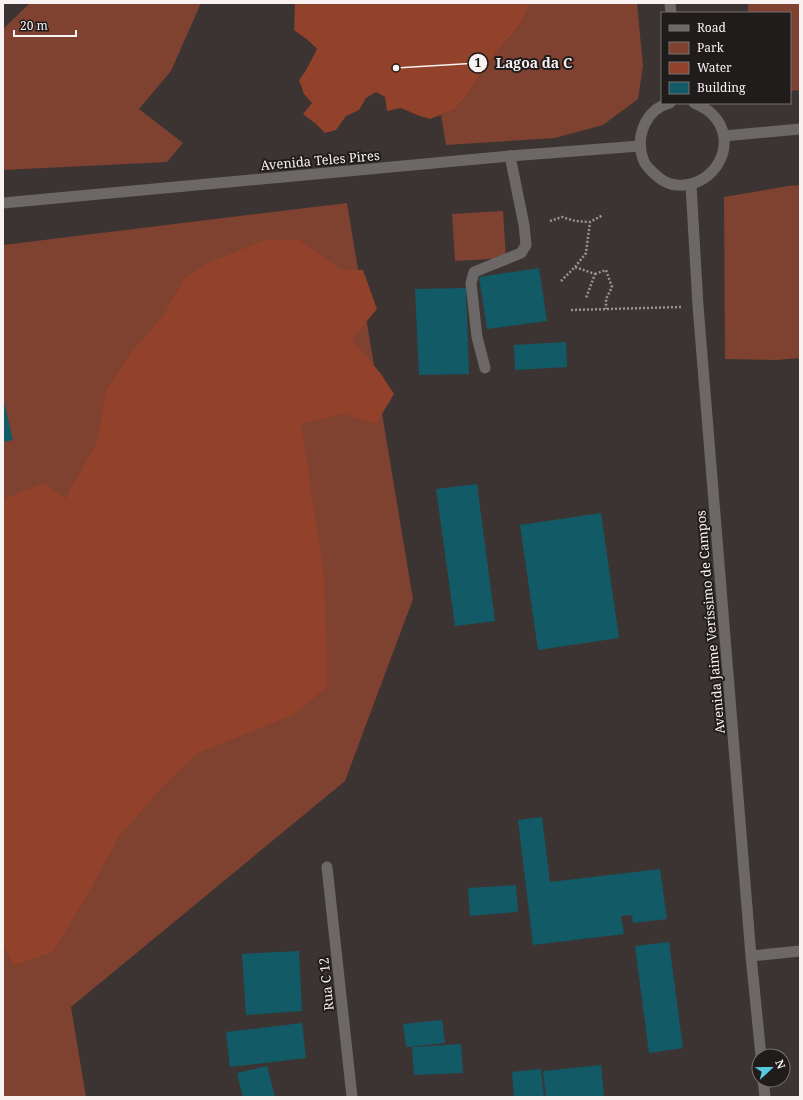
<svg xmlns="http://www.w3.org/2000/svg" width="803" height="1100" font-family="'Noto Serif',serif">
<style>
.green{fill:#7f4130}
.water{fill:#92412a}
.building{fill:#135a67}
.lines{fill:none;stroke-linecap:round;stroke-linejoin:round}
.path{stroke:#999392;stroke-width:2.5;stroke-dasharray:2 2;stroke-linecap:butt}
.service{stroke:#6b6867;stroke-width:11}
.minor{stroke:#6b6867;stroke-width:11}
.tertiary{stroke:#6b6867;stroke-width:11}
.labels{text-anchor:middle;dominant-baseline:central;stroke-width:4;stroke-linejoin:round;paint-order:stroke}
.street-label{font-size:13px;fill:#f8f3f2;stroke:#201c1b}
.leader{fill:none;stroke:#f8f3f2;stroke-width:1.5}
.callout-dot{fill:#f8f3f2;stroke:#201c1b;stroke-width:1.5}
.mark-label{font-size:12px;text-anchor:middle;font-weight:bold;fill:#111}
.callout-label{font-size:14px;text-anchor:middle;font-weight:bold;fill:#f8f3f2;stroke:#201c1b;stroke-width:4;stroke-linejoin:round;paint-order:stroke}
</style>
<rect width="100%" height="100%" fill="#3b3432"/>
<!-- green -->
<path class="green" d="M30 3H201L171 71 139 109 183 143 167 162 3 170V29Z
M531 3H637L643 66 638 99 603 125 555 138 446 145 441 115 454 110 466 96 488 63 520 25Z
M748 3H800V90L790 91V13H748Z
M800 185V358L776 360 725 359 724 197 788 186Z
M347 203 413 599 345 781 71 1007 86 1097H3V245Z
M503 211 506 258 455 261 452 214Z"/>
<!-- water -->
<path class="water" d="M293 3H531L520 25 488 63 466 96 454 110 430 119 417 115 401 108 387 111 385 97 376 92 366 98 359 110 346 116 336 130 325 133 316 124 303 114 312 103 304 94 299 80 305 72 317 49 309 41 294 30 295 5Z
M265 240H299L341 270H363L377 309 352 339 381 374 394 394 376 424 344 414 301 424 323 568 326 623 327 687 293 715 198 753 162 787 118 838 93 885 53 952 14 965 3 945V499L44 483 65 499 97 442 105 393 131 353 163 316 184 279 210 262Z"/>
<!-- building -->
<path class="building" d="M539 268 547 321 487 329 479 277Z
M466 288 469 374 419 375 415 289Z
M566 342 567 367 515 370 514 345Z
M3 397 13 440 3 442Z
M477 484 495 621 455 626 436 489Z
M601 513 619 638 538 650 520 525Z
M542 817 550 882 660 869 667 919 633 923 632 915 621 916 624 934 533 945 518 820Z
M516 885 518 912 470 916 468 888Z
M669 942 683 1048 649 1053 635 946Z
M299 951 302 1011 246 1015 242 954Z
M442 1020 445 1043 406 1047 403 1024Z
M302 1023 306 1058 230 1067 226 1032Z
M461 1044 463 1073 414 1075 412 1047Z
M601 1065 604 1097H546L543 1071Z
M267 1066 275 1097H243L237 1073Z
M541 1069 544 1097H514L512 1072Z"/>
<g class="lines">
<!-- path -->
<path class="path" d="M550 221 562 217 575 221 590 222
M575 267 586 253 590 222 603 215
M595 274 606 270 612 287 606 299V309
M561 281 575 267 595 274 586 298
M571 310 682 307"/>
<!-- service -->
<path class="service" d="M485 368 477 337 471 283 474 272 521 253 526 245 524 225 510 156"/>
<!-- minor -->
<path class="minor" d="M724 136 800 129
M3 203 510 156 640 146
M327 867 352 1097
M751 956 800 951"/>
<!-- tertiary -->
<path class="tertiary" d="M670 3 671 13
M670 103C646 109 635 136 643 159 645 166 652 172 658 177 663 181 671 185 677 185 716 188 740 141 712 114 707 109 701 106 694 103
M691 185 698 306 751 956 761 1056
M763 1080 765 1097"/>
</g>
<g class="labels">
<!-- street labels -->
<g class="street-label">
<text transform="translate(320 160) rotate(-5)">Avenida Teles Pires</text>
<text transform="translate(710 622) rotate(-95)">Avenida Jaime Veríssimo de Campos</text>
<text transform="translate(326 984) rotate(-96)">Rua C 12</text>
</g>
</g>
<!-- callouts -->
<path class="leader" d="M396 68L478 63"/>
<g class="callout-dot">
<circle cx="396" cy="68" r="4"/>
<circle cx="478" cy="63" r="10"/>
</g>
<g class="mark-label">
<text x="478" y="67">1</text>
</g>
<g class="callout-label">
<text x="534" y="68">Lagoa da C</text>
</g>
<!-- border -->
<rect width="803" height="1100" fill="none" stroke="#f8f3f2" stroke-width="8"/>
<!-- legend -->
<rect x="661" y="12" width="130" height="92" fill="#201c1b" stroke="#767271"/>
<rect x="669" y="25" width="20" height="6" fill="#6b6867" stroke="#767271"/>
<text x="697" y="32" font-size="12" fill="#f8f3f2">Road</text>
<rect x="669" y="42" width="20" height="12" fill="#7f4130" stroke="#767271"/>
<text x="697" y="52" font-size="12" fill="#f8f3f2">Park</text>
<rect x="669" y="62" width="20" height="12" fill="#92412a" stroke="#767271"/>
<text x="697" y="72" font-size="12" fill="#f8f3f2">Water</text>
<rect x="669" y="82" width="20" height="12" fill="#135a67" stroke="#767271"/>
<text x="697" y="92" font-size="12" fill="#f8f3f2">Building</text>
<!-- north arrow -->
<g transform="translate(771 1068) rotate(68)"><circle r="19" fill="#201c1b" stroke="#767271"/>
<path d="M0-3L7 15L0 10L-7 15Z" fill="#55cae0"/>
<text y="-6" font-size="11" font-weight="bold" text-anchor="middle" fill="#f8f3f2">N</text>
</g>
<!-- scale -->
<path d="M14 30v6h62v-6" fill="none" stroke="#f8f3f2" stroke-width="2"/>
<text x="20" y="30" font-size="12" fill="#f8f3f2" stroke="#201c1b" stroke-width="3" paint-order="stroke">20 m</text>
</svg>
